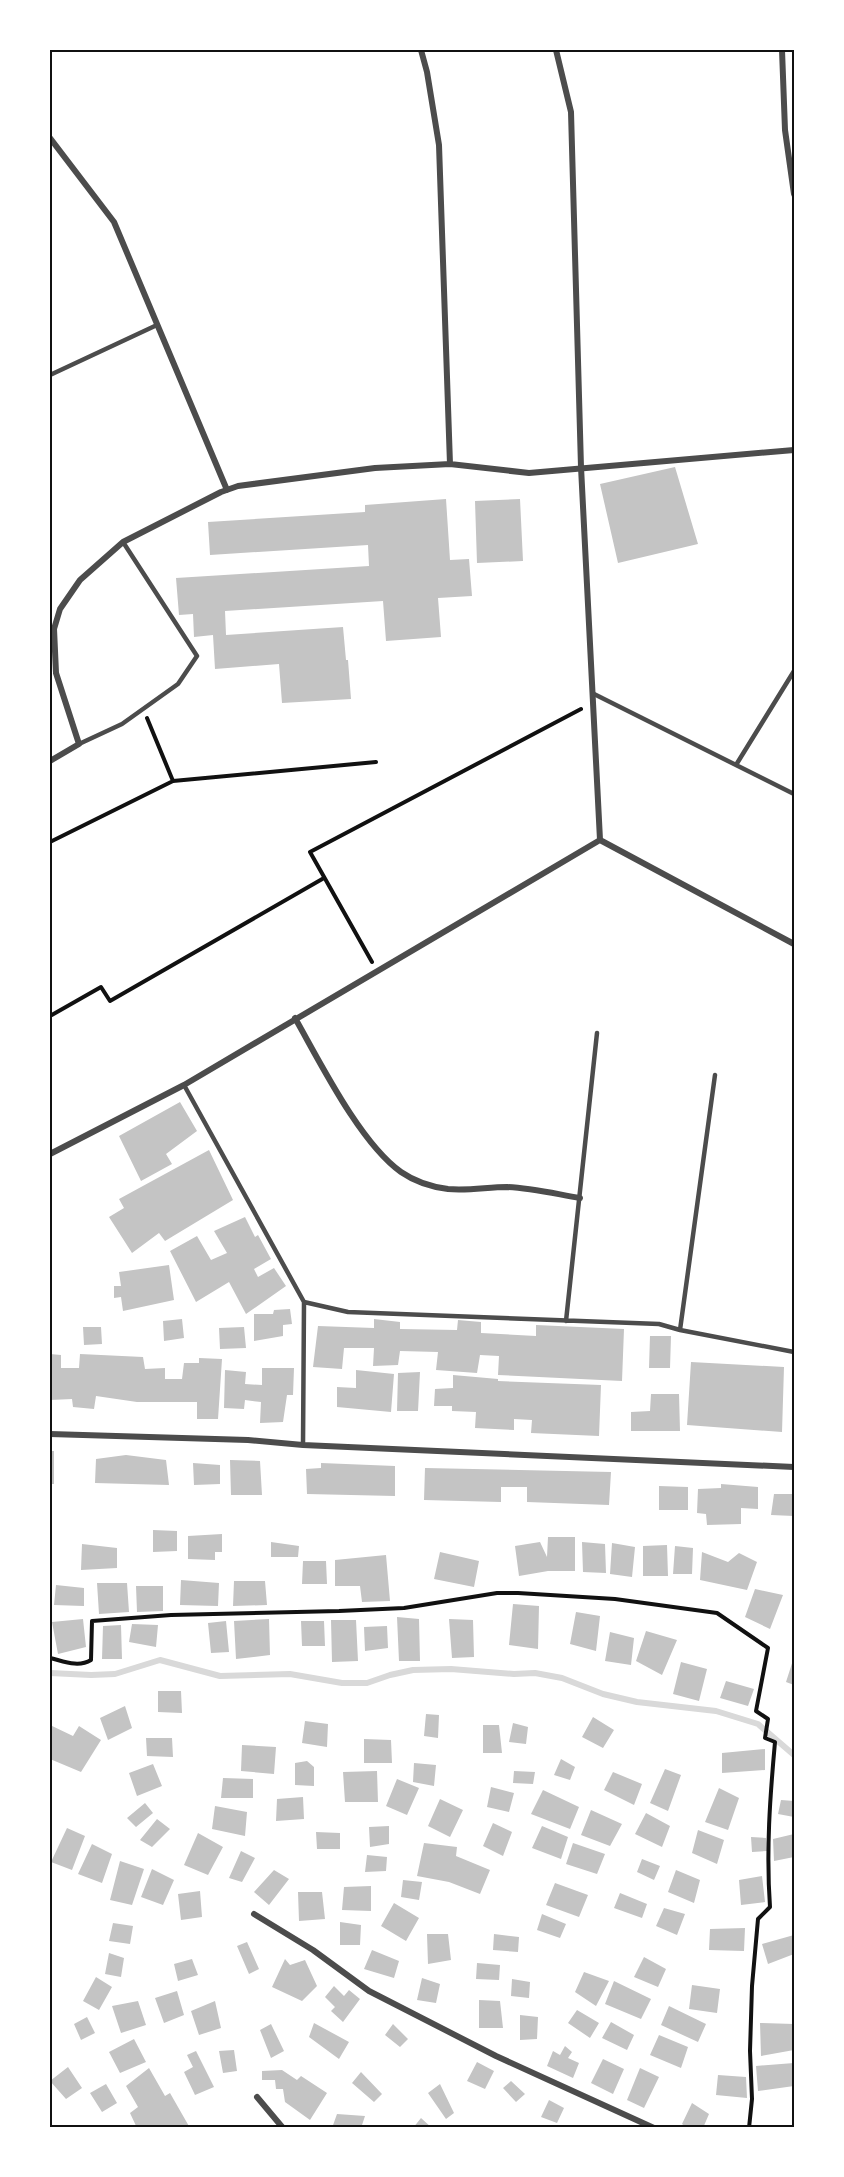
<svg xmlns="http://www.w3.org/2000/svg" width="844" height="2177" font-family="'Varela Round',sans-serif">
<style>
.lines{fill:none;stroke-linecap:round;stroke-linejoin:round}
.stream{stroke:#d9d9d9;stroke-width:6}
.building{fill:#c4c4c4}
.path{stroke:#111;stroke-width:4}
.service{stroke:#4c4c4c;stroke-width:4.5}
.minor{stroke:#4c4c4c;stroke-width:6}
.neatline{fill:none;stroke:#111;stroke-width:2}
</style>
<rect width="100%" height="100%" fill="#fff"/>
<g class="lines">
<!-- stream -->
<path class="stream" d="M50 1673 91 1675 115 1674 160 1660 220 1676 290 1674 342 1683H367L390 1675 413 1670 451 1669 514 1674 535 1673 562 1678 603 1694 637 1702 716 1711 758 1724 794 1755"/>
</g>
<!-- building -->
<path class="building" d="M675 467 698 544 618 563 600 484Z
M446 499 450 560 469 559 472 596 438 598 441 637 386 641 383 601 225 611 226 635 343 627 346 660H348L351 699 282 703 279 664 215 669 213 635 194 637 193 614 179 615 176 578 369 566 368 545 210 555 208 522 365 512V505Z
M520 499 523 561 477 563 475 501Z
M180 1102 197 1131 166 1154 172 1164 141 1181 119 1136Z
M209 1150 233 1200 165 1241 159 1233 132 1253 109 1217 124 1208 119 1199Z
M245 1217 255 1237 258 1235 271 1259 254 1269 258 1277 274 1268 286 1286 246 1314 229 1282 196 1302 170 1251 197 1236 211 1260 227 1253 214 1231Z
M169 1265 174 1300 123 1311 121 1297 114 1298V1286H121L119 1272Z
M290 1309 292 1324 283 1325V1336L254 1341V1314H273L274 1310Z
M182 1319 184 1338 164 1341 163 1321Z
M374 1319 400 1322V1329L457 1330 458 1320 481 1322V1333L536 1336V1325L624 1329 622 1381 498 1375 499 1356 480 1355 477 1373 436 1370 438 1352 400 1351 398 1365 373 1366 374 1348H344L342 1369 313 1367 318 1326 374 1328Z
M83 1327H101L102 1344 84 1345Z
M244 1327 246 1348 220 1349 219 1328Z
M650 1336H671L670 1368H649Z
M50 1354 61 1355V1368H79L80 1354 143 1357 145 1369 165 1368V1379H182L184 1363H199V1358L222 1359 218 1419H197V1402H137L96 1396 94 1409 73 1407 72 1399 50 1400Z
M691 1362 784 1367 782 1432 687 1425Z
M262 1368H294L293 1395H287L283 1422 260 1423 261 1402 245 1400 244 1409 224 1408 225 1370 246 1372 245 1384 262 1385Z
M356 1370 394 1374 391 1412 337 1407V1387L356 1388Z
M420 1372 418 1411H397L398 1373Z
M453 1375 498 1379V1381L601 1385 599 1436 531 1433 532 1420 514 1419V1430L475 1428 476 1412 452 1411V1406H434L435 1389 453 1388Z
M651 1394H679L680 1431H631V1412L650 1411Z
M50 1451H54V1484H50Z
M126 1455 166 1460 169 1485 95 1483 96 1459Z
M230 1460 260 1461 262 1495H231Z
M193 1463 220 1465V1484L194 1485Z
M321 1463 395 1466V1496L307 1494 306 1469 321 1468Z
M425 1468 611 1472 609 1505 527 1502V1487H501V1502L424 1500Z
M721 1484 758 1487V1509L741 1508V1524L707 1525 706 1514 697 1513 698 1489 721 1488Z
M659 1486 688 1487V1510H659Z
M774 1494H794V1516L771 1515Z
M153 1530 177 1531V1551L153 1552Z
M222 1534V1552H215V1560L188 1559V1536Z
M548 1537H575V1571H548L519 1576 515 1546 540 1542 547 1557Z
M271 1542 299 1546 298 1557H271Z
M582 1542 605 1544 606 1573 583 1572Z
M612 1543 635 1547 632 1577 610 1574Z
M82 1544 117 1548V1568L81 1570Z
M667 1545 668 1576H643V1546Z
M675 1546 693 1548 692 1574H673Z
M440 1552 479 1561 474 1587 434 1579Z
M702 1552 728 1562 739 1553 757 1562 747 1590 700 1580Z
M386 1555 390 1601 362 1602 360 1586H335V1560Z
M303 1561H326L327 1584H302Z
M181 1580 219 1583 218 1606 180 1605Z
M234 1581H265L267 1605 233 1606Z
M97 1583H127L129 1612 99 1614Z
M56 1585 84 1588V1606L54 1605Z
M136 1586H163V1611L137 1612Z
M755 1589 783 1595 770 1629 745 1617Z
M513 1604 539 1606 538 1649 509 1645Z
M576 1612 600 1616 596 1651 570 1644Z
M397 1617 419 1619 420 1661H399Z
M83 1619 86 1647 58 1654 52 1622Z
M269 1619 270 1655 236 1659 234 1621Z
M449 1619 473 1620 474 1657 452 1658Z
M331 1620H356L358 1661 332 1662Z
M226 1621 229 1652 211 1653 208 1623Z
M301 1621H324L325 1646H302Z
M132 1624 158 1625 156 1647 129 1642Z
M121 1625 122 1659H102L103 1626Z
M387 1626 388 1648 365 1651 364 1627Z
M646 1631 677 1640 662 1675 636 1661Z
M610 1632 634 1638 631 1665 605 1661Z
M794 1657V1685L786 1682Z
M681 1662 707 1669 699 1701 673 1694Z
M726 1681 754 1689 748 1706 720 1698Z
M158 1691H181L182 1713 158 1712Z
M125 1706 132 1728 108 1740 100 1718Z
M426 1714 439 1715 438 1738 424 1736Z
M593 1717 614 1730 603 1748 582 1737Z
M305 1721 328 1724 327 1747 302 1743Z
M513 1723 528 1727 526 1744 509 1742Z
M50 1725 73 1736 79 1726 101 1740 81 1772 50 1759Z
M483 1725H499L502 1753H483Z
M146 1738H172L173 1757 147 1756Z
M364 1739 391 1740 392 1763H364Z
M242 1745 276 1747 274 1774 241 1771Z
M765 1749V1770L722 1773V1753Z
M561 1759 575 1767 570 1780 554 1775Z
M307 1761 314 1767V1786L295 1785V1763Z
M414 1763 436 1765 434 1786 413 1782Z
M153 1764 162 1786 137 1796 129 1773Z
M665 1769 681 1775 668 1811 650 1803Z
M377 1771 378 1802H345L343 1772Z
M514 1771 535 1772 533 1784 513 1783Z
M613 1772 642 1784 634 1805 604 1790Z
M223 1778 253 1779V1798H221Z
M397 1779 419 1788 407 1815 386 1806Z
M491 1787 514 1793 509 1812 487 1807Z
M719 1788 739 1798 728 1830 705 1822Z
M543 1790 579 1807 570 1829 531 1814Z
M303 1797 304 1819 276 1821 277 1799Z
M440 1799 463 1810 450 1837 428 1826Z
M781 1800 794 1801V1817L778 1814Z
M145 1803 153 1813 136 1827 127 1818Z
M215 1806 247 1812 245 1836 212 1829Z
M591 1810 622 1824 610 1846 581 1835Z
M646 1813 670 1826 662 1847 635 1834Z
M157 1819 170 1829 152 1847 140 1840Z
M493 1823 512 1832 503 1856 483 1846Z
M389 1826V1844L370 1847 369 1827Z
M542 1826 568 1837 561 1859 532 1848Z
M67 1828 85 1836 72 1870 51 1862Z
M698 1830 724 1840 717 1864 692 1853Z
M316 1832 340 1833V1849H317Z
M198 1833 223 1847 208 1875 184 1865Z
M794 1834V1857L774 1861 773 1839Z
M751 1837 766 1838 767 1851 752 1852Z
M424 1843 457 1847 456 1856 490 1870 480 1894 449 1882 417 1876Z
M573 1843 605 1854 597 1874 566 1864Z
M92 1844 112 1854 102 1883 78 1874Z
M241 1851 255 1858 242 1882 229 1878Z
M367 1855 387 1857 386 1871 365 1872Z
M642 1859 660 1866 654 1880 637 1872Z
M120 1861 144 1869 132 1905 110 1900Z
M152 1869 174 1880 163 1905 141 1897Z
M274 1870 289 1879 269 1905 254 1892Z
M676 1870 700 1880 694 1903 668 1892Z
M762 1876 765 1902 741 1905 739 1880Z
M403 1880 422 1882 419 1900 401 1897Z
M555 1883 588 1895 579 1917 546 1905Z
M371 1886V1911L342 1910 344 1887Z
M200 1891 202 1917 181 1920 178 1894Z
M298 1892H322L325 1919 299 1921Z
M620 1893 647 1904 642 1918 614 1908Z
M394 1903 419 1918 406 1941 381 1926Z
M664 1908 685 1914 677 1935 656 1926Z
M542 1914 566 1924 560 1938 537 1930Z
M340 1922 361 1925 360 1945H340Z
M113 1923 133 1926 130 1944 109 1941Z
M745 1928 744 1951 709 1950 710 1929Z
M427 1934H448L451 1960 428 1964Z
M494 1934 519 1937 518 1952 493 1950Z
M794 1935V1954L768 1964 762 1944Z
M247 1942 259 1969 249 1974 237 1946Z
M372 1950 399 1961 394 1978 364 1969Z
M109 1953 124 1958 121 1977 105 1974Z
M644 1957 666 1969 658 1987 634 1977Z
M192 1959 198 1975 178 1981 174 1964Z
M285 1959 290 1965 305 1960 317 1986 302 2001 272 1987Z
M477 1963 500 1965 499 1980 476 1979Z
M584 1972 609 1981 596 2006 575 1992Z
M96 1977 112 1987 99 2010 83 2001Z
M422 1978 440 1984 436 2003 417 2000Z
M512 1979 530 1982 529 1998 511 1996Z
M614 1981 651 1999 641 2019 605 2004Z
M692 1985 720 1989 717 2013 689 2009Z
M334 1986 344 1996 349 1990 360 1999 343 2022 331 2011 335 2007 325 1997Z
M177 1991 184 2015 164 2023 155 1998Z
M479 2000 500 2001 503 2028H479Z
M138 2001 146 2025 121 2033 112 2006Z
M215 2001 221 2028 199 2035 191 2011Z
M669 2006 706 2024 698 2042 661 2025Z
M577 2010 599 2023 590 2038 568 2023Z
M520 2015 538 2017 537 2039 520 2040Z
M87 2017 95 2033 81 2040 74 2024Z
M611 2022 634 2035 627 2050 602 2038Z
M314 2023 349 2042 339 2059 309 2037Z
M760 2023 794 2024V2050L761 2056Z
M271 2024 284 2051 271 2058 260 2030Z
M393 2024 408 2039 400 2047 385 2035Z
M659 2035 688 2047 681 2068 650 2055Z
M134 2039 146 2062 120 2073 109 2052Z
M565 2046 572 2052 568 2058 579 2063 573 2078 547 2066 553 2051 560 2055Z
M234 2050 237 2071 223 2073 219 2051Z
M196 2051 214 2087 195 2095 184 2072 193 2067 187 2055Z
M603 2059 624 2069 613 2094 591 2083Z
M477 2062 494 2071 485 2089 467 2081Z
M794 2063V2086L758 2091 756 2066Z
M68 2067 82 2088 66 2099 50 2081Z
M149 2068 165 2096 170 2093 190 2128H137L130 2113 138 2107 126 2086Z
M640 2068 659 2077 644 2108 627 2100Z
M282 2070 297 2080 301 2076 327 2093 310 2120 285 2102 283 2089H276L275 2080H262V2071Z
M361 2072 382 2094 374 2102 352 2083Z
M718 2075 746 2077 747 2098 716 2095Z
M511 2081 525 2094 516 2102 503 2088Z
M106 2084 117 2103 102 2112 90 2093Z
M440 2084 454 2113 446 2119 428 2093Z
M549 2100 564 2108 557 2123 541 2117Z
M692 2103 709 2114 703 2128H687L682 2124Z
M337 2114 365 2116 361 2128H332Z
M421 2118 432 2128H413Z"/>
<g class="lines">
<!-- path -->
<path class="path" d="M147 718 173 781
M50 842 173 781 376 762
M372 962 310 852 581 709
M50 1016 101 987 110 1001 324 878
M50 1658C63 1661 78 1668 91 1660L92 1621 171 1615 339 1611 404 1608 497 1593H518L615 1599 717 1613 768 1648 756 1711 768 1719 765 1738 775 1742C770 1797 766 1851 770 1907L758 1919 752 1986 750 2051 752 2099 749 2128"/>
<!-- service -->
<path class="service" d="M50 375 157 325
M594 694 794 794
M79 744 122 724 178 684 197 656 123 542
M736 765 794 671
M184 1085 304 1302 303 1445
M304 1302 348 1312 659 1324 680 1330 794 1352
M566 1321 597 1033
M680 1330 715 1075"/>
<!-- minor -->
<path class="minor" d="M421 50 427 72 439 145 450 464
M556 50 571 112 581 467 600 840
M782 50 785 130 794 194
M50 138 114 222 227 490
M50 761 79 744 56 673 54 629 60 609 80 580 123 542 221 492 238 486 375 468 450 464 529 473 794 450
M600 840 794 944
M295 1018C320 1062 360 1143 401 1172 414 1181 432 1187 448 1189 468 1191 488 1187 507 1187 531 1188 556 1194 580 1198
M50 1154 184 1085 600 840
M50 1434 248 1440 303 1445 794 1467
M254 1914 313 1950 369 1991 496 2056 654 2128
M257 2097 283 2128"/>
</g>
<!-- border -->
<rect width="844" height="2177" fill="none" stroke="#ffffff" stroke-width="102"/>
<rect x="51" y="51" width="742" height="2075" class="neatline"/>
</svg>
